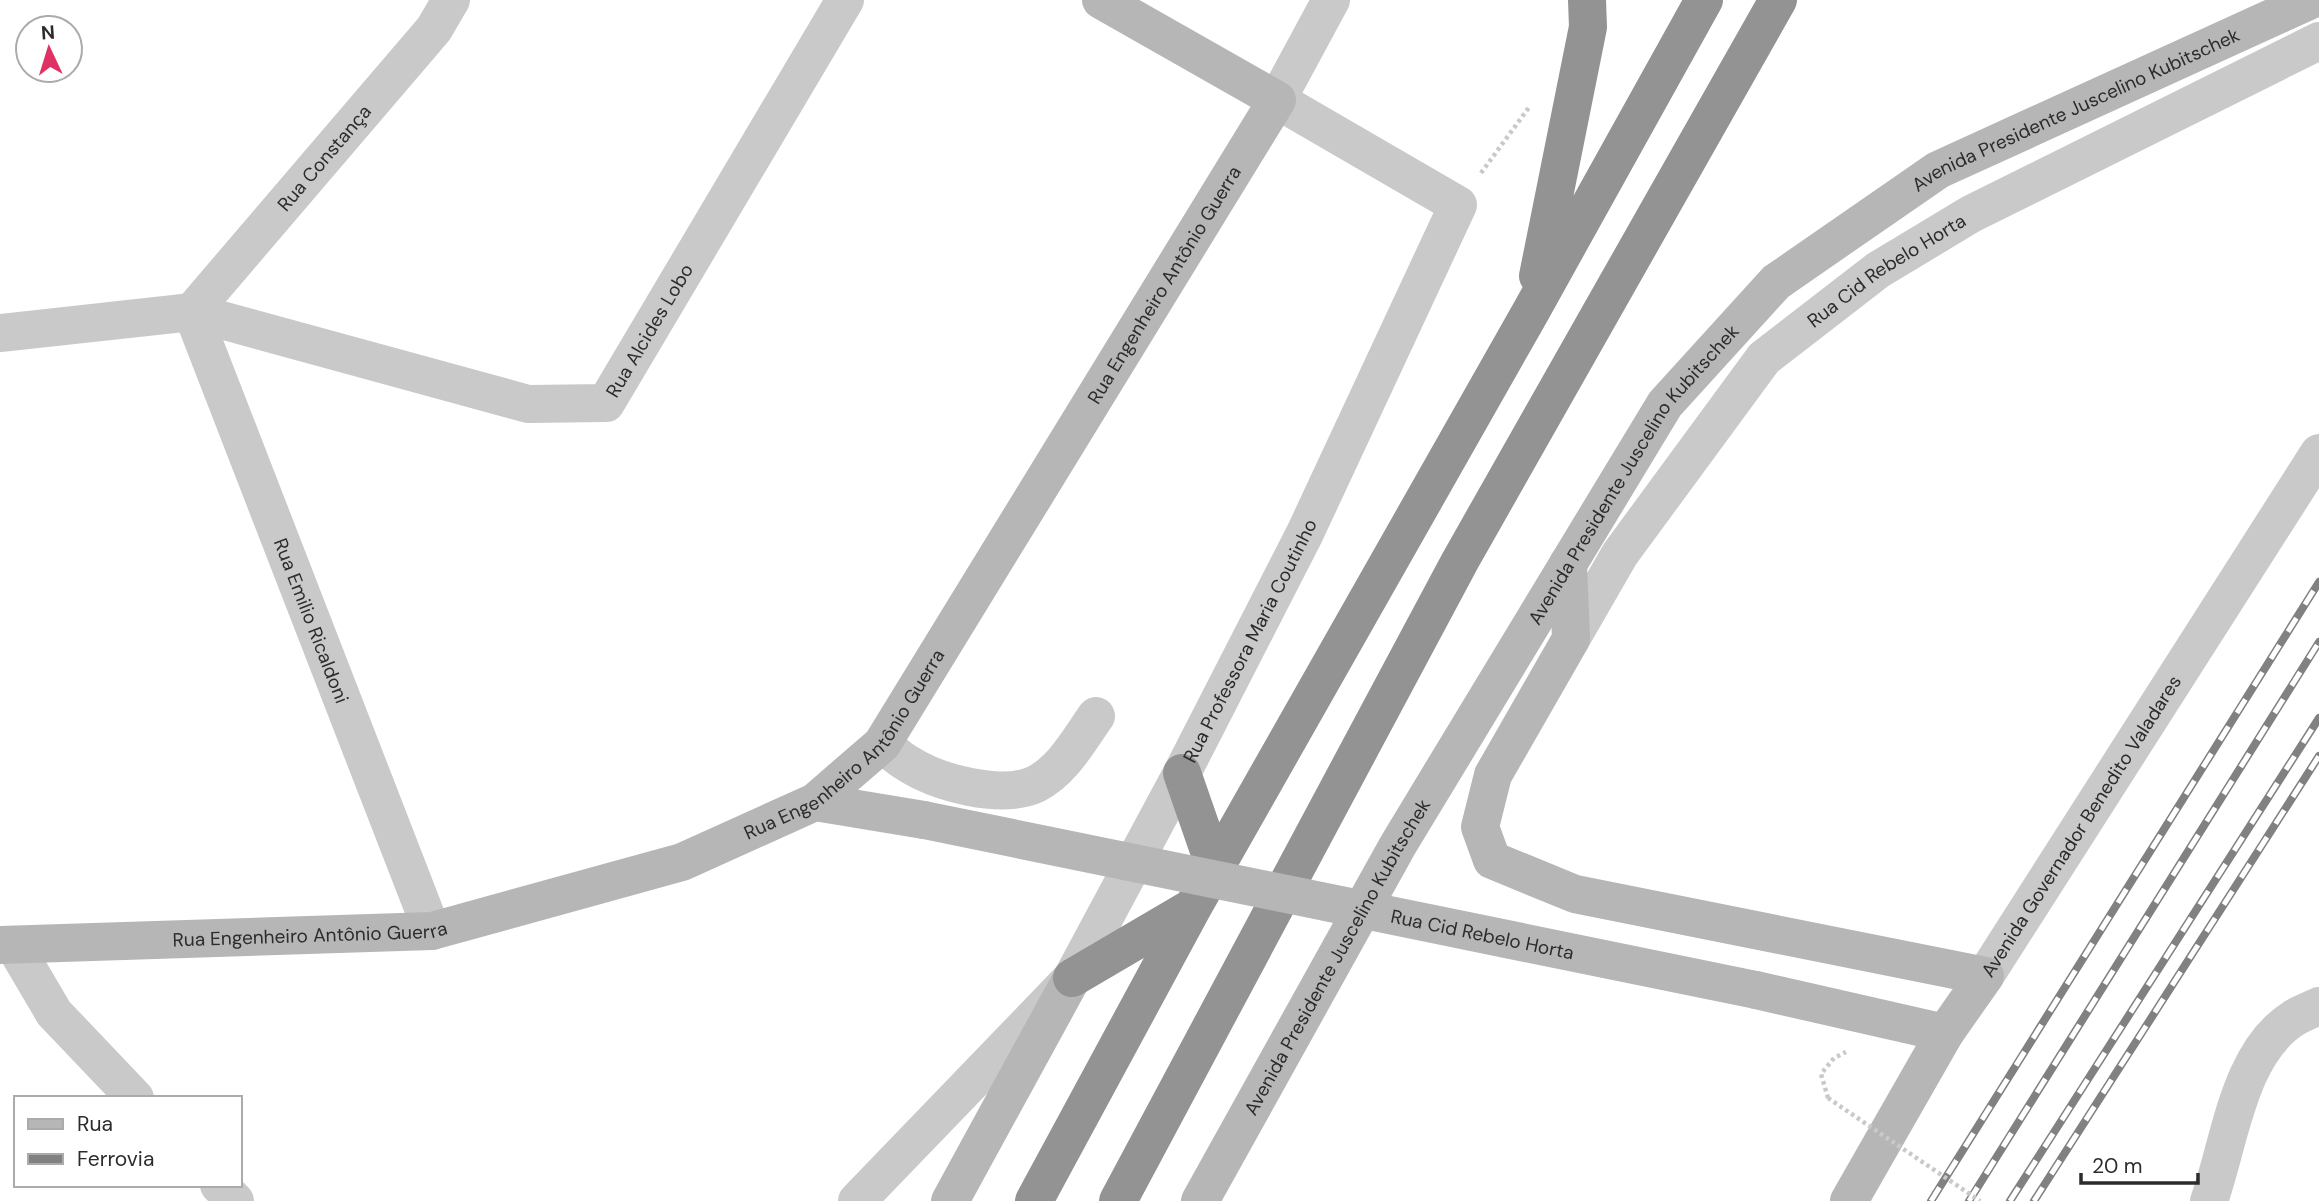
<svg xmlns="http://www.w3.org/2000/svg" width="2319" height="1201" font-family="'DM Sans',sans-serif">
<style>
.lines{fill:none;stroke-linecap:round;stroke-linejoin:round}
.path{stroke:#c9c9c9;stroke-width:4.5;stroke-dasharray:3.5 3.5;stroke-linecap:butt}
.street{stroke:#c9c9c9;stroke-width:38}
.secondary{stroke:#b6b6b6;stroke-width:38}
.highway{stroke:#939393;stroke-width:38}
.rail-casing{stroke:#818181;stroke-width:8}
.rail{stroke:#fff;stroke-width:5;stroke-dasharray:16;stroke-linecap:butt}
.path-bridge{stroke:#c9c9c9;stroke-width:4.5;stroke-dasharray:3.5 3.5;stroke-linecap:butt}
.secondary-bridge{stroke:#b6b6b6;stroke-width:38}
.labels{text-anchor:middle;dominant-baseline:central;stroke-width:7;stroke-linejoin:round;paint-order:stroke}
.street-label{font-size:19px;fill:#2c2c2c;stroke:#fff}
</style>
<rect width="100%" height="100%" fill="#fff"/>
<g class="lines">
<!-- path -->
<path class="path" d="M1481 173 1530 106
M1828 1098 1821 1074 1834 1058 1846 1052"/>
<!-- street -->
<g class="street">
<path id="s1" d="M192 312 432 931"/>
<path id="s2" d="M192 312 434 29 451 0"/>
<path id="s3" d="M0 333 192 312 528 404 606 403 845 0"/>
<path id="s4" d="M1571 639 1620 554 1764 358 1878 270 1971 214 2319 41"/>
<path d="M882 744C890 750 898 758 907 763 938 783 1001 800 1036 784 1063 770 1079 740 1096 716"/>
<path d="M14 945 54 1013 135 1098"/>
<path id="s5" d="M1985 976 2319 453"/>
<path d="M219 1185 235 1201"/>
<path id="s6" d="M857 1201 1072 978 1182 773 1305 533 1458 205 1277 100 1331 0"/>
<path d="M2209 1201C2230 1142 2238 1053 2294 1018 2302 1013 2311 1010 2319 1006"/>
</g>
<!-- secondary -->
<g class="secondary">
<path d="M1568 564 1571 639 1493 775 1480 827 1492 860 1575 894 1985 976 1945 1033 1849 1201"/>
<path d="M815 802 924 820"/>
<path id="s7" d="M0 945 432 931 682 862 815 802 882 744 1277 100 1101 0"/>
<path d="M1756 990 1945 1033"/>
<path d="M950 1201 1072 978"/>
<path id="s8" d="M1200 1201 1398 845 1665 404 1776 282 1938 170 2311 0"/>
</g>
<!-- highway -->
<path class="highway" d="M1538 276 1588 27 1587 0
M1182 773 1215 868
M1072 978 1193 907
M1034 1201 1193 907 1530 313 1704 0
M1118 1201 1460 561 1778 0"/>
<!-- rail casing -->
<g class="rail-casing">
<path id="rail" d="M1931 1201 2319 582
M1969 1201 2319 642
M2010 1201 2319 718
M2034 1201 2319 756"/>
</g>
<!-- rail -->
<use href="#rail" class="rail"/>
<!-- path-bridge -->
<path class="path-bridge" d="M1828 1098 1980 1201"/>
<!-- secondary-bridge -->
<path class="secondary-bridge" id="s9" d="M924 820 1756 990"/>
</g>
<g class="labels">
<!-- street labels -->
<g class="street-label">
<text stroke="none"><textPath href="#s8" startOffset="1435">Avenida Presidente Juscelino Kubitschek</textPath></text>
<text stroke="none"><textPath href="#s2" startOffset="203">Rua Constança</textPath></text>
<text stroke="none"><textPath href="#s4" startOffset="492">Rua Cid Rebelo Horta</textPath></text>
<text stroke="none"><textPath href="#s7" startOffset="1465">Rua Engenheiro Antônio Guerra</textPath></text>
<text stroke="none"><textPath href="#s3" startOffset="704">Rua Alcides Lobo</textPath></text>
<text stroke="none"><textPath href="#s8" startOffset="847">Avenida Presidente Juscelino Kubitschek</textPath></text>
<text stroke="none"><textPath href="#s1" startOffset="331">Rua Emilio Ricaldoni</textPath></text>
<text stroke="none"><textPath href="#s6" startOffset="691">Rua Professora Maria Coutinho</textPath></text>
<text stroke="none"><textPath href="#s7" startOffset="898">Rua Engenheiro Antônio Guerra</textPath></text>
<text stroke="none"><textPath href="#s5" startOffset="178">Avenida Governador Benedito Valadares</textPath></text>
<text stroke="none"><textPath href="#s7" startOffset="310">Rua Engenheiro Antônio Guerra</textPath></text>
<text stroke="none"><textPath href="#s9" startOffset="570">Rua Cid Rebelo Horta</textPath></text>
<text stroke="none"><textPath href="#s8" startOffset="280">Avenida Presidente Juscelino Kubitschek</textPath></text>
</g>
</g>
<!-- legend -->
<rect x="14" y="1096" width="228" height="91" fill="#ffffff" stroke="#ababab" stroke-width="2"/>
<rect x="28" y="1119" width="35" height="10" fill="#b6b6b6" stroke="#ababab" stroke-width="2"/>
<text x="77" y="1131" font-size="21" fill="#2c2c2c">Rua</text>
<rect x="28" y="1154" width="35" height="10" fill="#818181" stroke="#ababab" stroke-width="2"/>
<text x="77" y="1166" font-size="21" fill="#2c2c2c">Ferrovia</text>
<!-- north arrow -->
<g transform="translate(49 49) rotate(356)"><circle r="33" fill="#ffffff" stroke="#ababab" stroke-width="2"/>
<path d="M0-5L12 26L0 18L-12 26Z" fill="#df3163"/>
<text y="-10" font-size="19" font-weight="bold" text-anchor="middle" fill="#2c2c2c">N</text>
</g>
<!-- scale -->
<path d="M2081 1173v10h117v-10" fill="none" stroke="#2c2c2c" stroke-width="3.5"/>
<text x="2092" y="1173" font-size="21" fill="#2c2c2c" stroke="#ffffff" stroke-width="5" paint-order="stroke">20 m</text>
</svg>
